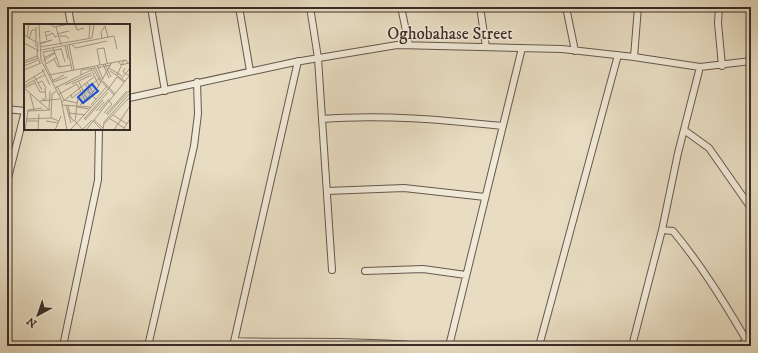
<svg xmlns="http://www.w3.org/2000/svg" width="758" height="353" font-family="'IM FELL DW Pica',serif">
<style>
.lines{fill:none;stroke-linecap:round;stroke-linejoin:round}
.minor-casing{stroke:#66584e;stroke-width:8}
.minor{stroke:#f0e9d7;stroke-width:6}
.labels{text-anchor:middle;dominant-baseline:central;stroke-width:3;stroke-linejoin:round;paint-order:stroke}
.street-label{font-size:17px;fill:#3a2c27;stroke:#f0e9d7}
.inset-road{fill:none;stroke:#a29684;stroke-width:1}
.view{fill:#1d4ed8;fill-opacity:0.15;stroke:#1d4ed8;stroke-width:2}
.inset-edge{fill:none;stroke:#3a2c27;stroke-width:2}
</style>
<rect width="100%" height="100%" fill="#e8ddc2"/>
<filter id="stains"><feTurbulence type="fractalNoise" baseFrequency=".005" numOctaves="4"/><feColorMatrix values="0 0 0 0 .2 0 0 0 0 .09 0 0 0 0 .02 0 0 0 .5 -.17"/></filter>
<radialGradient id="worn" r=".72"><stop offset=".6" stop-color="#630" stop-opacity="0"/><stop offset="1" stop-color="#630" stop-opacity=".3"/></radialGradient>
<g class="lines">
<!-- minor casing -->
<g class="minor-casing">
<path id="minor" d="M68 7 71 25
M151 7 165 91
M239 7 250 71
M310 7 318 58 332 270
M401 7 409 45
M480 7 486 47
M566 7 575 51
M719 7 718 23 722 66
M634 57 638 7
M129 98 295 62 397 45 562 49 634 57 700 67 751 61
M7 109 25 111
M322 119C382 114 443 120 503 126
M684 130 709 148 751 208
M7 182 25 111
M327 191 404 188 485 197
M662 230 673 231C702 266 724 302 747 341L745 346
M365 271 423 269 466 275
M234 341C296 343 359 340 421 346
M63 346 98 180 99 129
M148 346 194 146 198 114 197 82
M233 346 298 61
M449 346 522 48
M539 346 618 55
M632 346 662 230 678 153 700 67
M737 346 751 339"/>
</g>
<!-- minor -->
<use href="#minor" class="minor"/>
</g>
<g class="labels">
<!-- street labels -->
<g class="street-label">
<text x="450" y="34">Oghobahase Street</text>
</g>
</g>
<!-- overview -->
<g transform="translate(24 24)">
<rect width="106" height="106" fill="#e8ddc2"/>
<path class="inset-road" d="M15 0 17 36 37 75 43 106M26 0 30 3 45 0M51 0 53 6 60 4M32 3 37 21M33 10 45 7M0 11 12 18M22 12 29 9 31 13 33 12M34 12H42L45 15M3 13 5 0M65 14 66 0M5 15 8 6H12M78 15 77 8 81 2 84 13M23 16 21 8 26 7M14 18 13 31 16 39M0 19 15 27M16 20 28 16 16 19M45 21 50 46M48 21 52 24 83 17M41 22 44 35M43 22 48 46M12 23V3M16 23 68 14 70 0M29 24 36 43M37 24 41 38M17 26 90 12 93 25M19 28 37 25M19 28 22 40M20 34 31 28M30 35 34 43 47 41M0 37 13 32M19 37 31 29M94 37 97 41 105 39M0 39 14 34M21 40 29 56M22 40 33 33M79 40 85 54M81 40 87 53M73 41 79 55M76 41 73 25 80 24 83 39M0 42 14 36M71 43 78 58M69 44 77 59M73 44 87 41M85 44 98 52M101 44 99 48 106 52M18 45 26 61M67 45 75 62M0 46 17 39M86 47 101 57M25 51 102 36 104 40M57 51V46L71 44M93 51 100 36M10 52 18 66M98 54 106 44M10 57 16 68H22M28 57 40 51M79 57 91 70M29 58 43 53M55 58 63 75M63 58 69 69M78 58 90 71M0 59 21 46M14 59 18 57 22 64M61 59 67 71M48 60 68 51M41 61 67 49M0 62 20 51M33 62 40 76 53 79M0 64 25 86M0 64 11 59M31 64 67 46M85 64 93 53 100 58M59 67 76 54M63 67 72 75M58 69 54 73 51 97 59 106M6 70 10 85M35 70 53 60 61 76M47 71 48 74 57 67M18 75H22L21 64M16 77 36 75M38 78 71 52M38 81 67 83M42 81 47 99M44 81 46 92 50 98M56 81 74 63 88 38M67 81 83 62M53 83 65 85M25 86 26 67M4 87 26 86M72 87 80 78M75 87 85 75M45 89 61 91M80 89 88 80 85 77M82 90 103 67M83 91 106 66M89 91 103 100M27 94 28 70 32 67M85 94 100 104M3 95 27 94 35 97M60 95 84 68M61 96 79 76M70 96 79 104M2 97H15M22 97 34 99M69 97 78 106M80 100 106 73M47 105 85 64M59 105 68 96M1 106 4 86 18 84M14 106 15 90M31 106 37 92M62 106 106 51M79 106 80 98 106 69M90 106 106 82M99 106 106 95"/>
<path class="view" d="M68 60 74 67 59 79 54 73Z"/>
<rect width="106" height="106" class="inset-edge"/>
</g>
<!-- margin -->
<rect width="758" height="353" fill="none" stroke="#e8ddc2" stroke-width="24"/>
<rect x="8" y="8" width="742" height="337" fill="none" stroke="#3a2c27" stroke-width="2"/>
<rect x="12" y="12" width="734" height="329" fill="none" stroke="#3a2c27"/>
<!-- north arrow -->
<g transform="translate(38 315) rotate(220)" stroke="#f0e9d7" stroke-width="3" paint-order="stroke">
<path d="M0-3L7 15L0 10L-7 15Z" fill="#3a2c27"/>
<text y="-6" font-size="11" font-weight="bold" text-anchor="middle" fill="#3a2c27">N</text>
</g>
<rect width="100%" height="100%" filter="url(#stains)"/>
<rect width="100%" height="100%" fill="url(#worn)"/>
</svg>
